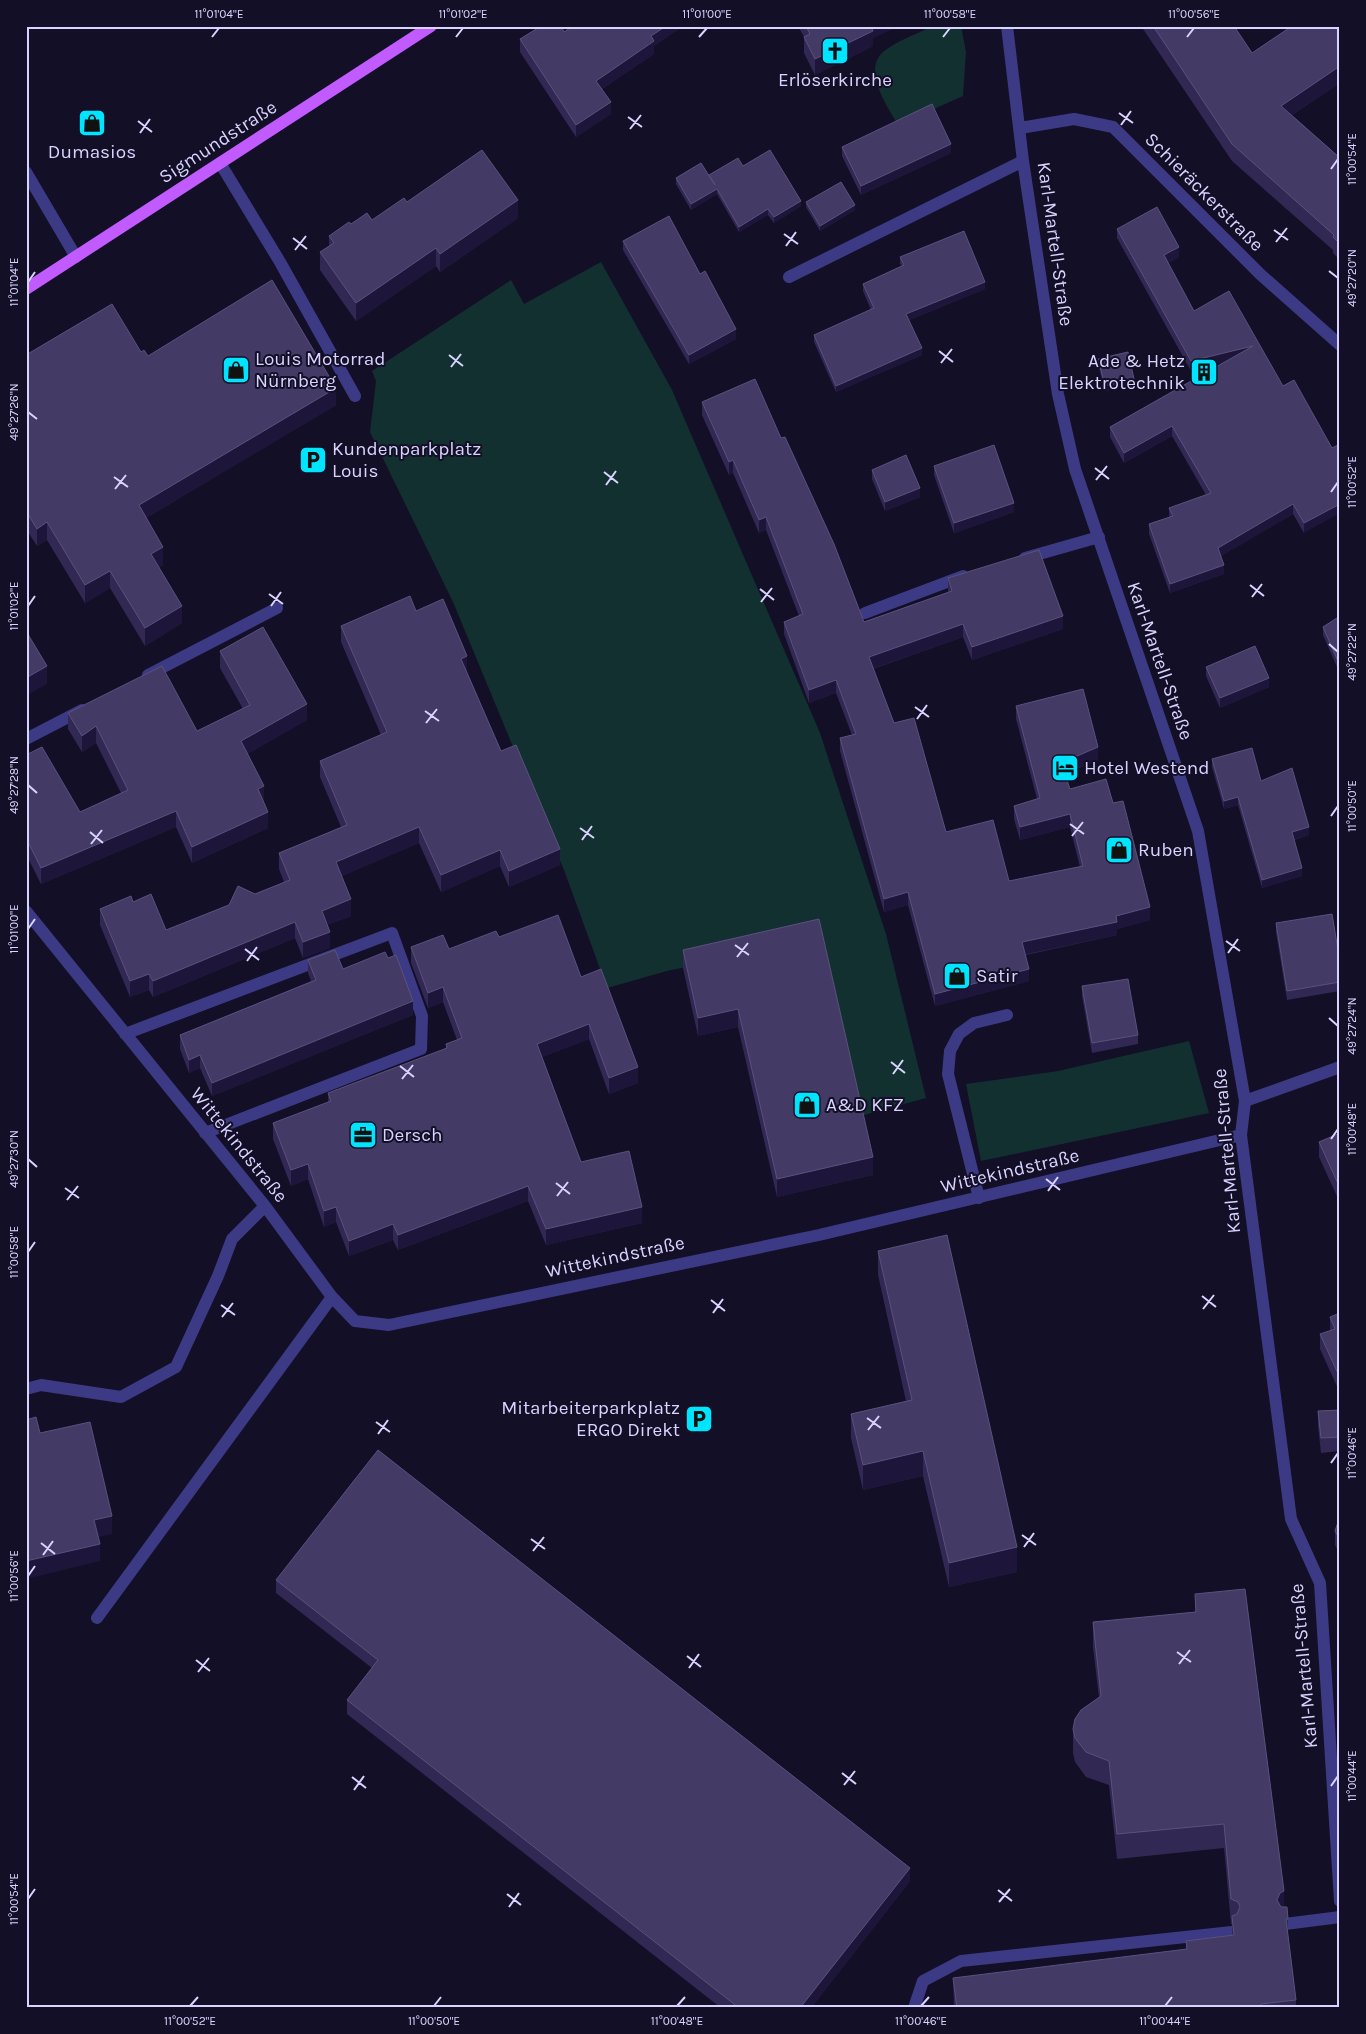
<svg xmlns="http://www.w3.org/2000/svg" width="1366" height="2034" font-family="Karla,sans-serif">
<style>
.green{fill:#12302f}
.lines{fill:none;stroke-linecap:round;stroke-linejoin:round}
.minor{stroke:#3d3a85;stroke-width:12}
.major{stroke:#c25bff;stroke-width:12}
.wall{fill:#312854}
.shaded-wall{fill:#1d163a}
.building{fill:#433a66;stroke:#5a527e}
.ticks{fill:none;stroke:#d9d4ff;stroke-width:2}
.labels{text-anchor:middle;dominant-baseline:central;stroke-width:4;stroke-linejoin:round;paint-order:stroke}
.poi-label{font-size:19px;fill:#d9d4ff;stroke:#130f26;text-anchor:start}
.street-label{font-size:19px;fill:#d9d4ff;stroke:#130f26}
.neatline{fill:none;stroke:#d9d4ff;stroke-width:2}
.ticks-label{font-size:12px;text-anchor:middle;fill:#d9d4ff}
</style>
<rect width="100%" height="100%" fill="#130f26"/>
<!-- green -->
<path class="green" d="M932 26H961L966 52 963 96 898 125C888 107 861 70 884 51 897 41 917 34 932 26Z
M601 262 672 390 820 733 886 934 926 1098 864 1115 822 938 667 971 607 988 564 870 453 602 370 432 376 381 372 371 511 280 524 304Z
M1189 1041 1209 1113 981 1161 966 1084 1058 1071Z"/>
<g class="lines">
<!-- minor -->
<path class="minor" d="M1007 26 1023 161 1058 394 1075 469 1198 831 1245 1101 1241 1135 1291 1519 1320 1583 1340 1901
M1020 128 1074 119 1113 127 1260 274 1340 345
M220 163 280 262 355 396
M26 172 76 257
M789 277 1023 161
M1025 558 1099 537
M865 613 963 576
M148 675 277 608
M26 739 82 710
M26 911 265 1206 332 1297 355 1321 389 1325 819 1235 1241 1135
M125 1034 392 933 422 1016 421 1049 205 1133
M1245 1101 1340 1067
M979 1198 948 1074 950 1051 959 1034 974 1023 1007 1015
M26 1389 41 1385 121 1397 176 1367 218 1276 232 1239 265 1206
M97 1618 332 1297
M1285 1924 1340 1917
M914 2008 923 1981 961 1961 1232 1932"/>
<!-- major -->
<path class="major" d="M26 289 431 26"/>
</g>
<!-- wall -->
<path class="wall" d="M573 26H683L654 46V54L602 89 611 114 576 137 520 52V39L564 32Z
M798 26H898L873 38V46L815 75 804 53V37Z
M1141 26H1234L1252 53 1340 83 1292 115 1340 158V260L1333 253V250L1232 161Z
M842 147 951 153 861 195 842 156Z
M743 166 801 206 774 223 768 215 739 232 717 194 691 210 676 184V178L709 176Z
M407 202 518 218 440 272 436 266 356 321 320 270V252L329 246V236L351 224 372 220Z
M806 202 855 210 820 231 806 207Z
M1117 229 1179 257 1168 263 1194 311 1283 386 1332 448 1304 533 1293 514 1221 556 1224 574 1170 593 1149 534V524L1169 517V508L1206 495 1172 436 1124 463 1110 437V427L1223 363 1191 371 1117 238Z
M623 241 700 274 736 339 689 364 623 250Z
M900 257 985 289 909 320 922 355 836 392 814 342V335L871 310 863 291V284L902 266 900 264Z
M141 352 148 356 336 405 146 518 163 565 159 567 182 623 145 646 110 588 85 603 47 540 37 546 26 529V355Z
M1098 359 1134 384 1105 391 1098 364Z
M702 402 864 622 948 593V578L1063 629 972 660 963 637 873 669 894 723 946 832 1009 881 1080 867 1070 827 1020 840 1014 819V806L1037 799 1016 719V706L1098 760 1065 774 1070 789 1113 803 1150 920 1117 929V935L1026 955 1029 981 935 1006 908 905 884 912 840 751V738L852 735 836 693 809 703 784 634V622L799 616 766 530 759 533 733 473 729 475 702 415Z
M934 466 1014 512 954 533 934 475Z
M872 470 920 497 885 511 872 479Z
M416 611 467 672 501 751 560 865 509 887 500 866 441 892 419 843 341 876 351 916 327 925 330 948 303 958 295 938 153 997 149 990 130 997 100 925V909L133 902 166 930 284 882 279 869V853L341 827 320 777V761L381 735 341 642V626Z
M1340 616V674L1323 635V627Z
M220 651 307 720 247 754 264 802 268 828 192 863 176 827 41 884 26 854V755L80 812 121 793 96 743 82 752 68 729V713L197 731 243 709 220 668Z
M1206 667 1269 687 1220 708 1206 676Z
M1212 759 1261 781 1309 835 1294 840 1302 876 1262 888 1238 805 1224 809 1212 767Z
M819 919 873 1175 777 1197 738 1027 698 1036 683 968V950Z
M1276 923 1340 962V991L1287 1000 1276 932Z
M499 937 581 977 638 1083 609 1094 589 1039 542 1057 581 1162 642 1223 546 1245 528 1201 398 1250 393 1240 349 1256 336 1222 324 1227 308 1179 291 1186 273 1139V1123L328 1103V1093L446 1049V1044L457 1040 443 1002 428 1008 411 963V947L449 949Z
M308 960 343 969 413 1015 212 1096 200 1068 189 1073 180 1049V1035L311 981 308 973Z
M1082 986 1138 1035V1044L1092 1053 1082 996Z
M1340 1133V1203L1319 1157V1142Z
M878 1251 1017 1572 949 1587 923 1476 863 1490 851 1438V1414L906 1401 878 1275Z
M1340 1313V1393L1320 1349V1334L1330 1331V1317Z
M1340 1410V1451L1321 1453 1318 1426V1411Z
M1340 1516V1555L1335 1545V1531Z
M276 1580 910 1881 811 2008H721L347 1714V1700L372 1668 276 1593Z
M1195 1594 1288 1919V1936L1296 2000V2008H954L953 1978 1186 1949V1941L1232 1935V1925L1231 1924 1224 1848 1117 1859 1109 1785 1086 1777 1075 1762 1073 1753V1729L1099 1698 1093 1647V1622L1195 1612Z"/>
<!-- shaded-wall -->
<path class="shaded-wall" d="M666 26H683L654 46V54L596 93V81L651 36Z
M871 26H898L873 38V46L815 75V59Z
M1340 66V83L1281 122V106Z
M611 102V114L576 137V125Z
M951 144V153L861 195V186Z
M717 189V194L691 210V204Z
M518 200V218L440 272V254Z
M801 201V206L774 223V217Z
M855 205V210L820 231V226Z
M768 209V215L739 232V227Z
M1179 247V257L1164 265V255Z
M436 248V266L356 321V303Z
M985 282V289L906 321V314Z
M736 329V339L689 364V355Z
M1253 346V356L1191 371V361Z
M922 348V355L836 392V386Z
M1134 379V384L1105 391V386Z
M336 388V405L139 522V505Z
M1172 426V436L1124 463V453Z
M733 460V473L729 475V462Z
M920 488V497L885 511V502Z
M1014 503V512L954 533V523Z
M1293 504V514L1218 558V548Z
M1340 504V513L1304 533V523Z
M766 517V530L759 533V520Z
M47 522V540L37 546V529Z
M163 547V565L151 572V554Z
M1224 565V574L1170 593V584Z
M110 571V588L85 603V585Z
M182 606V623L145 646V628Z
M1063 616V629L972 660V647Z
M963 624V637L869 670V657Z
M467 656V672L461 675V659Z
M47 666V684L26 696V678Z
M1269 678V687L1220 708V698Z
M836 680V693L809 703V690Z
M307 704V720L241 758V741Z
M96 726V743L82 752V736Z
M1098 747V760L1061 775V763Z
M264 786V802L258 805V789Z
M1238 797V805L1224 809V801Z
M176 811V827L41 884V868Z
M268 812V828L192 863V847Z
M1070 814V827L1020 840V827Z
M419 827V843L336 879V862Z
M1309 827V835L1292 840V832Z
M560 849V865L509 887V871Z
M500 850V866L441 892V875Z
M1302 868V876L1262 888V880Z
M908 892V905L884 912V899Z
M351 899V916L322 927V911Z
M1150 907V920L1117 929V935L1022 955V942Z
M295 922V938L153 997V981Z
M330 932V948L303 958V942Z
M1029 969V981L935 1006V994Z
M149 974V990L130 997V981Z
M443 987V1002L428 1008V993Z
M413 1001V1015L212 1096V1083Z
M738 1009V1027L698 1036V1018Z
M589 1024V1039L537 1059V1044Z
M200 1055V1068L189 1073V1060Z
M638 1067V1083L609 1094V1078Z
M873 1157V1175L777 1197V1179Z
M308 1164V1179L291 1186V1170Z
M528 1186V1201L398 1250V1235Z
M336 1207V1222L324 1227V1211Z
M642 1207V1223L546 1245V1229Z
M393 1224V1240L349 1256V1241Z
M923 1451V1476L863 1490V1465Z
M112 1516V1534L94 1538V1520Z
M100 1544V1561L26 1579V1561Z
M1017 1547V1572L949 1587V1563Z
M910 1868V1881L811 2008H800Z
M1284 1891V1916L1277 1900 1280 1893Z"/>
<!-- building -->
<path class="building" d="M541 26H561L564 32 573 26H666L651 36 654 41 596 81 611 102 576 125 520 39Z
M806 26H871L873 31 815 59 804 37 810 34Z
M1153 26H1234L1252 53 1292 26H1340V66L1281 106 1340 158V244L1333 237 1334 235 1232 144Z
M932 104 951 144 861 186 842 147Z
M482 150 518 200 440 254 436 248 356 303 320 252 334 243 329 236 349 222 351 224 367 213 372 220 404 198 407 202Z
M770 150 801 201 774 217 768 209 739 227 717 189 691 204 676 178 701 163 715 185 709 175 738 158 743 166Z
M841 182 855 205 820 226 806 202Z
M1157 207 1179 247 1164 255 1194 311 1229 291 1283 386 1294 380 1332 448 1340 444V504L1304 523 1293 504 1218 548 1224 565 1170 584 1149 524 1173 516 1169 508 1211 493 1172 426 1124 453 1110 427 1253 346 1191 361 1117 229Z
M669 216 700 274 705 271 736 329 689 355 623 241Z
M964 231 985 282 906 314 922 348 836 386 814 335 874 308 863 284 904 265 900 257Z
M272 280 336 388 139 505 163 547 151 554 182 606 145 628 110 571 85 585 47 522 37 529 26 511V355L112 304 141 352 144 350 148 356Z
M1128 352 1134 379 1105 386 1098 359Z
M755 379 781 438 785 437 834 544 864 622 952 591 948 578 1039 550 1063 616 972 647 963 624 869 657 894 723 914 718 946 832 993 820 1009 881 1083 866 1070 814 1020 827 1014 806 1040 798 1016 706 1083 689 1098 747 1061 763 1070 789 1106 779 1113 803 1123 801 1150 907 1116 916 1117 922 1022 942 1029 969 935 994 908 892 884 899 840 738 856 734 836 680 809 690 784 622 803 614 766 517 759 520 733 460 729 462 702 402Z
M994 445 1014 503 954 523 934 466Z
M906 455 920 488 885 502 872 470Z
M410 596 416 611 443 599 467 656 461 659 501 751 516 745 560 849 509 871 500 850 441 875 419 827 336 862 351 899 322 911 330 932 303 942 295 922 153 981 149 974 130 981 100 909 131 896 133 902 151 894 166 930 229 905 238 886 255 894 290 880 279 853 347 825 320 761 387 732 341 626Z
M1340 616V666L1323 627Z
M263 627 307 704 241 741 264 786 258 789 268 812 192 847 176 811 41 868 26 838V755L42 747 80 812 128 790 96 726 82 736 68 713 162 666 197 731 250 705 220 651Z
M26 631 47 666 26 678Z
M1255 646 1269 678 1220 698 1206 667Z
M1252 748 1261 781 1292 768 1309 827 1292 832 1302 868 1262 880 1238 797 1224 801 1212 759Z
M1332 914 1340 962V982L1287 991 1276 923Z
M558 915 581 977 601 969 638 1067 609 1078 589 1024 537 1044 581 1162 629 1151 642 1207 546 1229 528 1186 398 1235 393 1224 349 1241 336 1207 324 1211 308 1164 291 1170 273 1123 331 1101 328 1093 447 1048 446 1044 462 1038 443 987 428 993 411 947 443 935 449 949 496 931 499 937Z
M819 919 873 1157 777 1179 738 1009 698 1018 683 950Z
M335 950 343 969 385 952 388 958 396 955 413 1001 212 1083 200 1055 189 1060 180 1035 316 980 308 960Z
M1128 979 1138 1035 1092 1043 1082 986Z
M1340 1133V1188L1319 1142Z
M947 1235 1017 1547 949 1563 923 1451 863 1465 851 1414 912 1400 878 1251Z
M1340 1313V1378L1320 1334 1335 1329 1330 1317Z
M1340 1410V1437L1321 1438 1318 1411Z
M36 1417 40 1433 90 1422 112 1516 94 1520 100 1544 26 1561V1420Z
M378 1450 910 1868 800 2008H739L347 1700 378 1660 276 1580Z
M1340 1516V1540L1335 1531Z
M1245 1589 1284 1891 1280 1893 1277 1900 1281 1907H1287L1288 1919H1286L1296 2000 1261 2004V2008H957L953 1978 1187 1949 1186 1941 1234 1935 1232 1916 1237 1914 1240 1907 1238 1902 1231 1899 1224 1824 1117 1834 1109 1761 1086 1752 1075 1738 1073 1729 1075 1719 1081 1710 1101 1696 1093 1622 1196 1612 1195 1594Z"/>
<!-- ticks -->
<path class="ticks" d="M212 37 219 28M456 37 463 28M699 37 707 28M943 37 950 28M1187 37 1194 28M1119 113 1133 123M628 117 642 127M138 121 152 132M1121 125 1131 111M630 129 641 115M140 133 150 119M1331 169 1338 159M1274 230 1288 240M784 234 798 244M293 238 307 249M1276 242 1287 228M786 246 796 232M295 250 306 236M1329 271 1338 278M28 282 35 272M939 351 953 362M449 355 463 366M941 363 952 349M451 367 461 354M28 412 37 419M1095 468 1109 479M604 472 618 483M114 477 128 487M1096 480 1107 466M606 485 616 471M115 489 126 475M1331 492 1338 482M1250 585 1264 596M760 589 774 600M269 594 283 604M1252 597 1262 584M761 602 772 588M28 606 35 596M271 606 281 592M1329 644 1338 652M915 707 929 717M425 711 439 721M917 719 927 705M426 723 437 709M28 785 37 793M1331 816 1338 806M1070 824 1084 834M580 828 594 838M90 832 103 843M1072 836 1083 822M582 840 592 826M91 844 102 830M28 929 35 919M1226 941 1240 951M735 945 749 955M245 949 259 960M1228 953 1238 939M737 957 748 943M247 961 257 947M1329 1018 1338 1026M891 1062 905 1073M400 1066 414 1077M893 1074 903 1060M402 1079 413 1065M1331 1139 1338 1129M28 1159 37 1167M1046 1179 1060 1190M556 1183 570 1194M65 1188 79 1198M1048 1191 1058 1177M557 1196 568 1182M67 1200 78 1186M28 1252 35 1242M1202 1296 1216 1307M711 1300 725 1311M221 1305 235 1315M1203 1309 1214 1295M713 1313 723 1299M222 1317 233 1303M867 1418 881 1428M376 1422 390 1432M868 1430 879 1416M378 1434 388 1420M1331 1463 1338 1453M1022 1535 1036 1545M531 1539 545 1549M41 1543 55 1554M1024 1547 1034 1533M533 1551 544 1537M43 1555 53 1541M28 1576 35 1566M1177 1652 1191 1662M687 1656 701 1667M196 1660 210 1671M1179 1664 1190 1650M689 1668 699 1654M198 1672 209 1658M842 1773 856 1784M352 1777 366 1788M844 1785 855 1771M1331 1786 1338 1776M354 1790 364 1776M998 1890 1012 1901M507 1894 521 1905M28 1899 35 1889M999 1902 1010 1889M509 1907 519 1893M190 2006 198 1997M434 2006 441 1997M677 2006 685 1997M921 2006 929 1997M1165 2006 1172 1997"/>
<!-- icons -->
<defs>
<g id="church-square" transform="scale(1.4375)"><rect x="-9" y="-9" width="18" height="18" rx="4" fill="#00e5ff" stroke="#130f26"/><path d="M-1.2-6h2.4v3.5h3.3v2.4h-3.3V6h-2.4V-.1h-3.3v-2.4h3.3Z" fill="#111"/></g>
<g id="shop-square" transform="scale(1.4375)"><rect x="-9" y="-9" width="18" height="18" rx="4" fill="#00e5ff" stroke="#130f26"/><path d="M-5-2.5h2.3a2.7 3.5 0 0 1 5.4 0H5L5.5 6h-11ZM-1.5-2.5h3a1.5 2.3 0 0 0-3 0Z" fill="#111"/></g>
<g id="building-square" transform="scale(1.4375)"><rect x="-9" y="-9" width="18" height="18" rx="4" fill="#00e5ff" stroke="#130f26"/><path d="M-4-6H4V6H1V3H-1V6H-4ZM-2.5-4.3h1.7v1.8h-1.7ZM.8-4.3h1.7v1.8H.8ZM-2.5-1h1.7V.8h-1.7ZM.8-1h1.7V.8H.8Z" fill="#111"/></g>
<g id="parking-square" transform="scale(1.4375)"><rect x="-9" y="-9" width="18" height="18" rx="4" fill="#00e5ff" stroke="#130f26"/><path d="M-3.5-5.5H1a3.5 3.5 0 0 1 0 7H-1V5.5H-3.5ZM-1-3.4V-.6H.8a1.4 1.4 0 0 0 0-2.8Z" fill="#111"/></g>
<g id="hotel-square" transform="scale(1.4375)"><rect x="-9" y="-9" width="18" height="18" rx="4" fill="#00e5ff" stroke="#130f26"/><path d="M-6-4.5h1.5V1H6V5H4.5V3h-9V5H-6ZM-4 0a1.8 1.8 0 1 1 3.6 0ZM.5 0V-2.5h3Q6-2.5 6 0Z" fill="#111"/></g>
<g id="office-square" transform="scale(1.4375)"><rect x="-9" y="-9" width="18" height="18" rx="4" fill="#00e5ff" stroke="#130f26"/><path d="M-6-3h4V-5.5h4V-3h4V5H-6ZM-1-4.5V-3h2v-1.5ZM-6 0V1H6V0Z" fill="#111"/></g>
</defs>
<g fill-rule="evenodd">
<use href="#church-square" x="835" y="51"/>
<use href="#shop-square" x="92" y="123"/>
<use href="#shop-square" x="236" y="370"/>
<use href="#building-square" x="1204" y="372"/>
<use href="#parking-square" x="313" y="460"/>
<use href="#hotel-square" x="1065" y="768"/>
<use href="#shop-square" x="1119" y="850"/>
<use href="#shop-square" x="957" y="976"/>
<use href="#shop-square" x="807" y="1105"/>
<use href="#office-square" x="363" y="1135"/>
<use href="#parking-square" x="699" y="1419"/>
</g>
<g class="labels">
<!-- poi labels -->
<g class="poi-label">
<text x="835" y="80" text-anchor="middle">Erlöserkirche</text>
<text x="92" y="152" text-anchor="middle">Dumasios</text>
<text x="255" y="359">Louis Motorrad<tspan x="255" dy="22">Nürnberg</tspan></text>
<text x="1185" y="361" text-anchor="end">Ade &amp; Hetz<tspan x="1185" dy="22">Elektrotechnik</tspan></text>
<text x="332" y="449">Kundenparkplatz<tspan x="332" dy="22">Louis</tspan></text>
<text x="1084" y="768">Hotel Westend</text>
<text x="1138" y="850">Ruben</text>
<text x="976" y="976">Satir</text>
<text x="826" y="1105">A&amp;D KFZ</text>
<text x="382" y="1135">Dersch</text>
<text x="680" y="1408" text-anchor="end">Mitarbeiterparkplatz<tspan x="680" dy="22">ERGO Direkt</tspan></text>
</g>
<!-- street labels -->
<g class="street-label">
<text transform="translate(218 142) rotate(-33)">Sigmundstraße</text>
<text transform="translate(1204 192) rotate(45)">Schieräckerstraße</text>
<text transform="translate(1055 244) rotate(82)">Karl-Martell-Straße</text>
<text transform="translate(1160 661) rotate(71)">Karl-Martell-Straße</text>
<text transform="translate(239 1145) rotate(51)">Wittekindstraße</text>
<text transform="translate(1227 1151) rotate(-95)">Karl-Martell-Straße</text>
<text transform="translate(1010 1171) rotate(-13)">Wittekindstraße</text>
<text transform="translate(615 1257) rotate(-12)">Wittekindstraße</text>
<text transform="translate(1304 1666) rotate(-95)">Karl-Martell-Straße</text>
</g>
</g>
<!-- border -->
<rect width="1366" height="2034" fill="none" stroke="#130f26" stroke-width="55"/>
<rect x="28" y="28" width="1310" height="1978" class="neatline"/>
<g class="ticks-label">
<text x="219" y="18">11°01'04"E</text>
<text x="463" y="18">11°01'02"E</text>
<text x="707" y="18">11°01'00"E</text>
<text x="950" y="18">11°00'58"E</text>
<text x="1194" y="18">11°00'56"E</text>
<text transform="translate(1352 159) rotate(-90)" y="4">11°00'54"E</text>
<text transform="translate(1352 278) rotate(-90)" y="4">49°27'20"N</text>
<text transform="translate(14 282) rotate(-90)" y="4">11°01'04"E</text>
<text transform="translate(14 412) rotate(-90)" y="4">49°27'26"N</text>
<text transform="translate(1352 482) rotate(-90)" y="4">11°00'52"E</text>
<text transform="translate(14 606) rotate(-90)" y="4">11°01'02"E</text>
<text transform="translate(1352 652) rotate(-90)" y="4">49°27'22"N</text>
<text transform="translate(14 785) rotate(-90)" y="4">49°27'28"N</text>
<text transform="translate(1352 806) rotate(-90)" y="4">11°00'50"E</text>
<text transform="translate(14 929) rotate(-90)" y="4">11°01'00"E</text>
<text transform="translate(1352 1026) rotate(-90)" y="4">49°27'24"N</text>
<text transform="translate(1352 1129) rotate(-90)" y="4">11°00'48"E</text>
<text transform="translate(14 1159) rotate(-90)" y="4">49°27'30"N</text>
<text transform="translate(14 1252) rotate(-90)" y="4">11°00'58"E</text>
<text transform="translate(1352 1453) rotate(-90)" y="4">11°00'46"E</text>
<text transform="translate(14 1576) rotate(-90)" y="4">11°00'56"E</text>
<text transform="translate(1352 1776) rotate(-90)" y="4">11°00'44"E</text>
<text transform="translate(14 1899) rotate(-90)" y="4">11°00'54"E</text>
<text x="190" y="2025">11°00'52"E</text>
<text x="434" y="2025">11°00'50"E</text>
<text x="677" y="2025">11°00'48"E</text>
<text x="921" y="2025">11°00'46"E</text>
<text x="1165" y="2025">11°00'44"E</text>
</g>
</svg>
